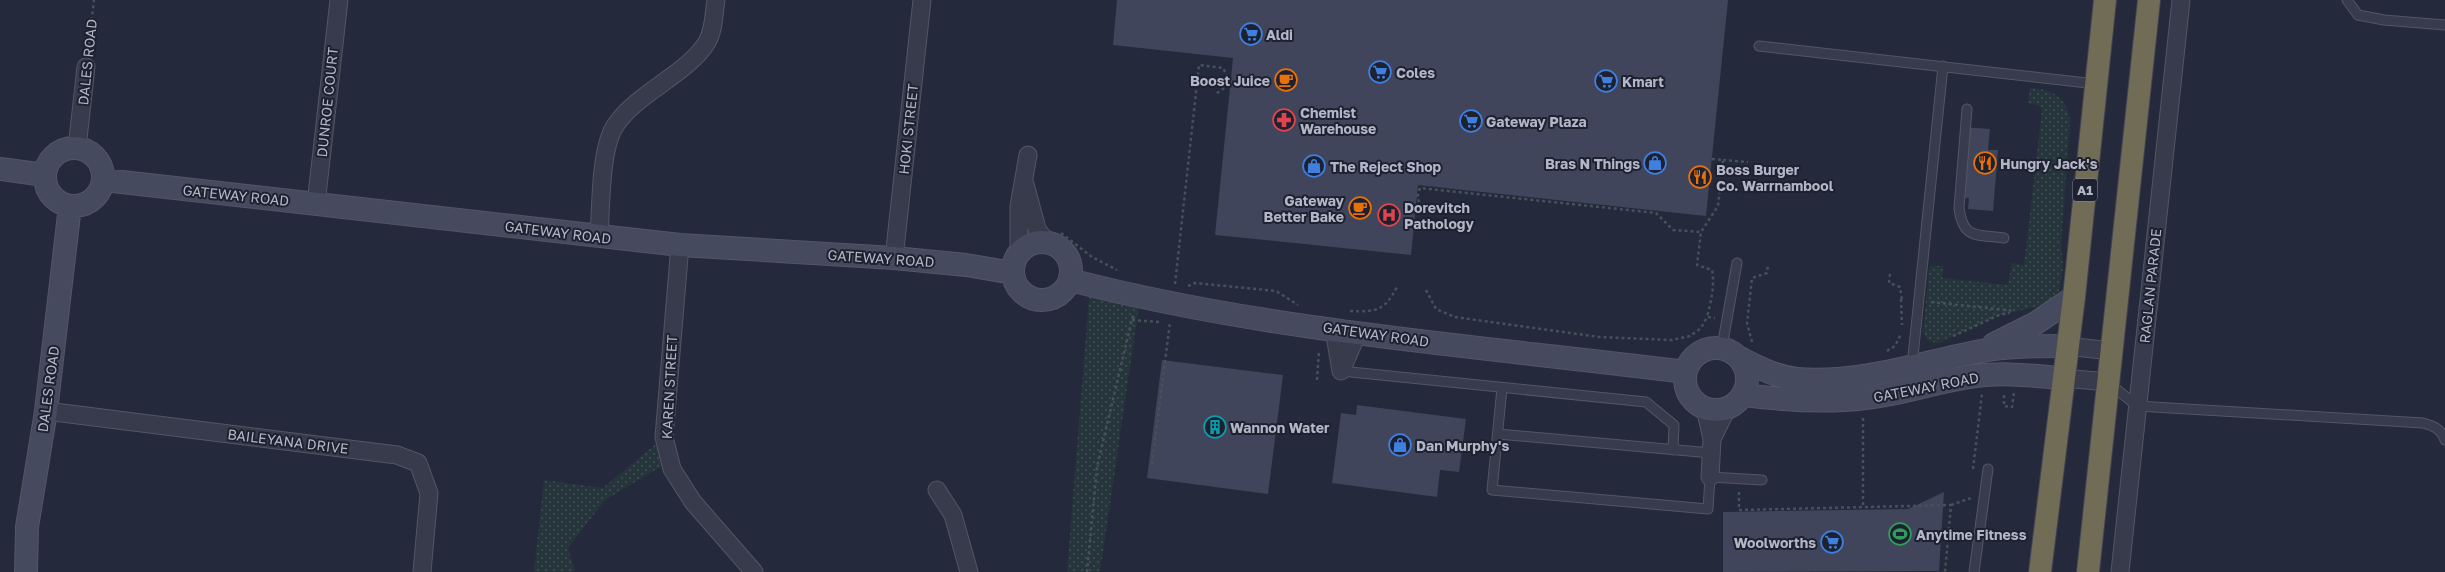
<svg xmlns="http://www.w3.org/2000/svg" width="2445" height="572" font-family="'Golos Text',sans-serif">
<style>
.green{fill:url(#green-dots)}
.building{fill:#40455b}
.lines{fill:none;stroke-linecap:round;stroke-linejoin:round}
.lane-casing{stroke:#535666;stroke-width:11}
.street-casing{stroke:#535666;stroke-width:19}
.secondary-casing{stroke:#535666;stroke-width:24}
.highway-casing{stroke:#404353;stroke-width:24}
.path{stroke:#445259;stroke-width:2.5;stroke-dasharray:3 3;stroke-linecap:butt}
.lane{stroke:#383b4b;stroke-width:9}
.street{stroke:#383b4b;stroke-width:17}
.secondary{stroke:#464a5e;stroke-width:22}
.highway{stroke:#716c55;stroke-width:22}
.labels{text-anchor:middle;dominant-baseline:central;stroke-width:4;stroke-linejoin:round;paint-order:stroke}
.shield{fill:#1d2130;stroke:#86899a;stroke-width:1}
.shield-label{font-size:13px;font-weight:bold;fill:#b3b6c7}
.poi-label{font-size:14px;font-weight:bold;fill:#b3b6c7;stroke:#1d2130;text-anchor:start}
.street-label{font-size:14px;fill:#b3b6c7;stroke:#1d2130}
</style>
<defs>
<pattern id="green-dots" width="8" height="8" patternUnits="userSpaceOnUse"><rect width="8" height="8" fill="#26353c"/><path d="M2 2h.1M6 6h.1" fill="none" stroke="#435057" stroke-width="1.8" stroke-linecap="round"/></pattern>
</defs>
<rect width="100%" height="100%" fill="#24293b"/>
<!-- green -->
<path class="green" d="M2030 88C2052 89 2068 98 2070 122L2061 244 2063 268 2059 291 2049 304 1999 315 1938 343C1929 342 1926 340 1923 332L1929 270 1931 266H1943L1942 278 2008 285 2012 263 2024 265 2042 111 2040 106 2028 103Z
M1090 285 1140 298 1100 572H1067Z
M664 437 670 461 605 500 568 548 575 572H534L544 480 603 488Z"/>
<!-- building -->
<path class="building" d="M1117 0H1728L1706 216 1418 185 1411 255 1215 235 1233 58 1113 45Z
M1962 127 1990 129 1988 150H1998L1993 211 1968 209 1969 198 1956 197Z
M1162 360 1283 375 1268 494 1147 478Z
M1357 405 1466 419 1459 472 1440 470 1437 497 1332 483 1341 413 1356 415Z
M1944 492 1939 571 1723 572V512L1908 509Z"/>
<g class="lines">
<!-- lane casing -->
<g class="lane-casing">
<path id="lane" d="M2347 0 2358 15 2384 20 2445 25
M1759 46 2096 84
M1967 109 1959 208C1963 240 1977 234 2004 238
M1722 347 1737 263
M1912 366 1943 66
M1341 371 1646 402 1674 425 1673 450
M2109 383 2137 406 2423 423C2434 426 2441 429 2445 440
M1502 388 1492 490 1708 509 1710 477 1762 480
M1498 434 1711 453
M1974 572 1988 469"/>
</g>
<!-- street casing -->
<g class="street-casing">
<path id="street" d="M77 148 86 67
M1025 184 1037 229 1047 243
M316 204 339 0
M599 237C601 208 600 149 615 126 635 94 689 73 707 42 714 30 714 13 716 0
M680 245 664 437 672 469 693 502 754 572
M1019 254V206L1028 155
M894 258 922 0
M1334 329 1341 371
M2067 346 2111 351
M1341 371 1358 332
M2063 378 2108 382
M1705 408 1712 439 1710 477
M46 411 397 455 418 463 429 493 422 572
M1712 439 1727 408
M937 490 953 515 969 572
M2120 572 2181 0"/>
</g>
<!-- secondary casing -->
<g class="secondary-casing">
<path id="secondary" d="M45 177a29 29 0 1 1 58 0a29 29 0 1 1-58 0Z
M0 169 45 175
M104 180 680 245 894 258 966 265 1013 273
M1013 271a29 29 0 1 1 58 0a29 29 0 1 1-58 0Z
M1070 280C1271 332 1480 346 1685 372
M1994 344 2036 323 2074 297
M1685 379a31 31 0 1 1 62 0a31 31 0 1 1-62 0Z
M1740 358C1758 367 1776 377 1797 379 1858 384 1917 364 1976 352 2006 346 2036 346 2067 346
M1744 395C1783 400 1825 403 1865 398 1903 394 1938 381 1975 376 2004 372 2034 376 2063 378
M26 572 27 527 46 411 70 206"/>
</g>
<!-- highway casing -->
<g class="highway-casing">
<path id="highway" d="M2040 572 2074 297 2105 0
M2088 572 2149 0"/>
</g>
<!-- path -->
<path class="path" d="M88 50 94 0
M1712 159 1723 160 1718 206 1701 232 1697 265 1712 270C1715 286 1711 301 1707 317L1715 318
M1723 160 1748 162
M1426 212 1417 198 1420 188 1656 213 1673 230 1701 232
M1061 233 1092 257 1117 270
M1890 274 1889 283 1900 287 1902 300
M1175 284 1199 65 1223 68 1231 83 1216 94
M1188 286 1195 283 1276 291 1298 305
M1426 290 1436 309 1455 317 1599 337 1672 340 1690 336 1701 328 1707 317
M1901 299 1902 325
M1931 302 2015 311
M1350 311C1377 312 1384 311 1397 287
M1132 320 1159 322
M1953 336 1999 315 2010 313
M1752 342 1747 323 1752 278 1767 273 1768 265
M1887 351 1895 346 1901 334
M1317 380 1319 350
M1679 391 1689 404
M2004 395V406L2012 407 2014 393
M1863 418V507
M1152 464 1170 322
M1973 469 1982 394
M1739 492V510L1951 505 1945 572
M1951 505 1971 498
M1087 572 1097 467 1133 315"/>
<!-- lane -->
<use href="#lane" class="lane"/>
<!-- street -->
<use href="#street" class="street"/>
<!-- secondary -->
<use href="#secondary" class="secondary"/>
<!-- highway -->
<use href="#highway" class="highway"/>
</g>
<!-- icons -->
<defs>
<g id="supermarket-ring" transform="scale(1.15)"><circle r="9.5" fill="#1d2130" stroke="#3f7fe0" stroke-width="1.5"/><path d="M-6-5.5h2.5l.6 2H6L4.5 2H-2.5L-4.4-4H-6ZM-1.5 3.2a1.3 1.3 0 1 0 .1 0ZM3 3.2a1.3 1.3 0 1 0 .1 0Z" fill="#3f7fe0"/></g>
<g id="cafe-ring" transform="scale(1.15)"><circle r="9.5" fill="#1d2130" stroke="#e8710a" stroke-width="1.5"/><path d="M-5.5-4.5H6V0H3Q3 3.5 0 3.5H-2.5Q-5.5 3.5-5.5 0ZM3-3.2v2h1.7v-2ZM-6 4.5H4V6H-6Z" fill="#e8710a"/></g>
<g id="pharmacy-ring" transform="scale(1.15)"><circle r="9.5" fill="#1d2130" stroke="#e0444e" stroke-width="1.5"/><path d="M-2-6h4v4h4v4h-4v4h-4v-4h-4v-4h4Z" fill="#e0444e"/></g>
<g id="shop-ring" transform="scale(1.15)"><circle r="9.5" fill="#1d2130" stroke="#3f7fe0" stroke-width="1.5"/><path d="M-5-2.5h2.3a2.7 3.5 0 0 1 5.4 0H5L5.5 6h-11ZM-1.5-2.5h3a1.5 2.3 0 0 0-3 0Z" fill="#3f7fe0"/></g>
<g id="restaurant-ring" transform="scale(1.15)"><circle r="9.5" fill="#1d2130" stroke="#e8710a" stroke-width="1.5"/><path d="M-5-6h1v4h1v-4h1v4h1v-4h1v5L-1.5 .5V6h-2V.5L-5-1ZM5-6V6H3V1.5H1.5Q1.5-4 5-6Z" fill="#e8710a"/></g>
<g id="hospital-ring" transform="scale(1.15)"><circle r="9.5" fill="#1d2130" stroke="#e0444e" stroke-width="1.5"/><path d="M-5-5h3v3.5h4V-5h3V5h-3V1.5h-4V5h-3Z" fill="#e0444e"/></g>
<g id="building-ring" transform="scale(1.15)"><circle r="9.5" fill="#1d2130" stroke="#0f9aa8" stroke-width="1.5"/><path d="M-4-6H4V6H1V3H-1V6H-4ZM-2.5-4.3h1.7v1.8h-1.7ZM.8-4.3h1.7v1.8H.8ZM-2.5-1h1.7V.8h-1.7ZM.8-1h1.7V.8H.8Z" fill="#0f9aa8"/></g>
<g id="stadium-ring" transform="scale(1.15)"><circle r="9.5" fill="#1d2130" stroke="#2e9e5b" stroke-width="1.5"/><path d="M0-5a6.5 5 0 1 0 0 10a6.5 5 0 1 0 0-10ZM-3.5-1.8h7v3.6h-7Z" fill="#2e9e5b"/></g>
</defs>
<g fill-rule="evenodd">
<use href="#supermarket-ring" x="1251" y="34"/>
<use href="#supermarket-ring" x="1380" y="72"/>
<use href="#cafe-ring" x="1286" y="80"/>
<use href="#supermarket-ring" x="1606" y="81"/>
<use href="#pharmacy-ring" x="1284" y="120"/>
<use href="#supermarket-ring" x="1471" y="121"/>
<use href="#shop-ring" x="1655" y="163"/>
<use href="#restaurant-ring" x="1985" y="163"/>
<use href="#shop-ring" x="1314" y="166"/>
<use href="#restaurant-ring" x="1700" y="177"/>
<use href="#cafe-ring" x="1360" y="208"/>
<use href="#hospital-ring" x="1389" y="215"/>
<use href="#building-ring" x="1215" y="427"/>
<use href="#shop-ring" x="1400" y="445"/>
<use href="#stadium-ring" x="1900" y="534"/>
<use href="#supermarket-ring" x="1832" y="542"/>
</g>
<g class="labels">
<!-- shield labels -->
<rect class="shield" x="2073" y="179" width="24" height="22" rx="3"/>
<g class="shield-label">
<text x="2085" y="190">A1</text>
</g>
<!-- poi labels -->
<g class="poi-label">
<text x="1266" y="34">Aldi</text>
<text x="1396" y="72">Coles</text>
<text x="1270" y="80" text-anchor="end">Boost Juice</text>
<text x="1622" y="81">Kmart</text>
<text x="1300" y="112">Chemist<tspan x="1300" dy="16">Warehouse</tspan></text>
<text x="1486" y="121">Gateway Plaza</text>
<text x="1640" y="163" text-anchor="end">Bras N Things</text>
<text x="2000" y="163">Hungry Jack's</text>
<text x="1330" y="166">The Reject Shop</text>
<text x="1716" y="169">Boss Burger<tspan x="1716" dy="16">Co. Warrnambool</tspan></text>
<text x="1344" y="200" text-anchor="end">Gateway<tspan x="1344" dy="16">Better Bake</tspan></text>
<text x="1404" y="207">Dorevitch<tspan x="1404" dy="16">Pathology</tspan></text>
<text x="1230" y="427">Wannon Water</text>
<text x="1416" y="445">Dan Murphy's</text>
<text x="1916" y="534">Anytime Fitness</text>
<text x="1816" y="542" text-anchor="end">Woolworths</text>
</g>
<!-- street labels -->
<g class="street-label">
<text transform="translate(87 62) rotate(-84)">DALES ROAD</text>
<text transform="translate(327 102) rotate(-84)">DUNROE COURT</text>
<text transform="translate(908 129) rotate(-84)">HOKI STREET</text>
<text transform="translate(236 195) rotate(6)">GATEWAY ROAD</text>
<text transform="translate(558 232) rotate(7)">GATEWAY ROAD</text>
<text transform="translate(881 258) rotate(4)">GATEWAY ROAD</text>
<text transform="translate(2150 286) rotate(-84)">RAGLAN PARADE</text>
<text transform="translate(1376 334) rotate(8)">GATEWAY ROAD</text>
<text transform="translate(669 387) rotate(-87)">KAREN STREET</text>
<text transform="translate(1926 387) rotate(-11)">GATEWAY ROAD</text>
<text transform="translate(48 389) rotate(-82)">DALES ROAD</text>
<text transform="translate(288 441) rotate(7)">BAILEYANA DRIVE</text>
</g>
</g>
</svg>
